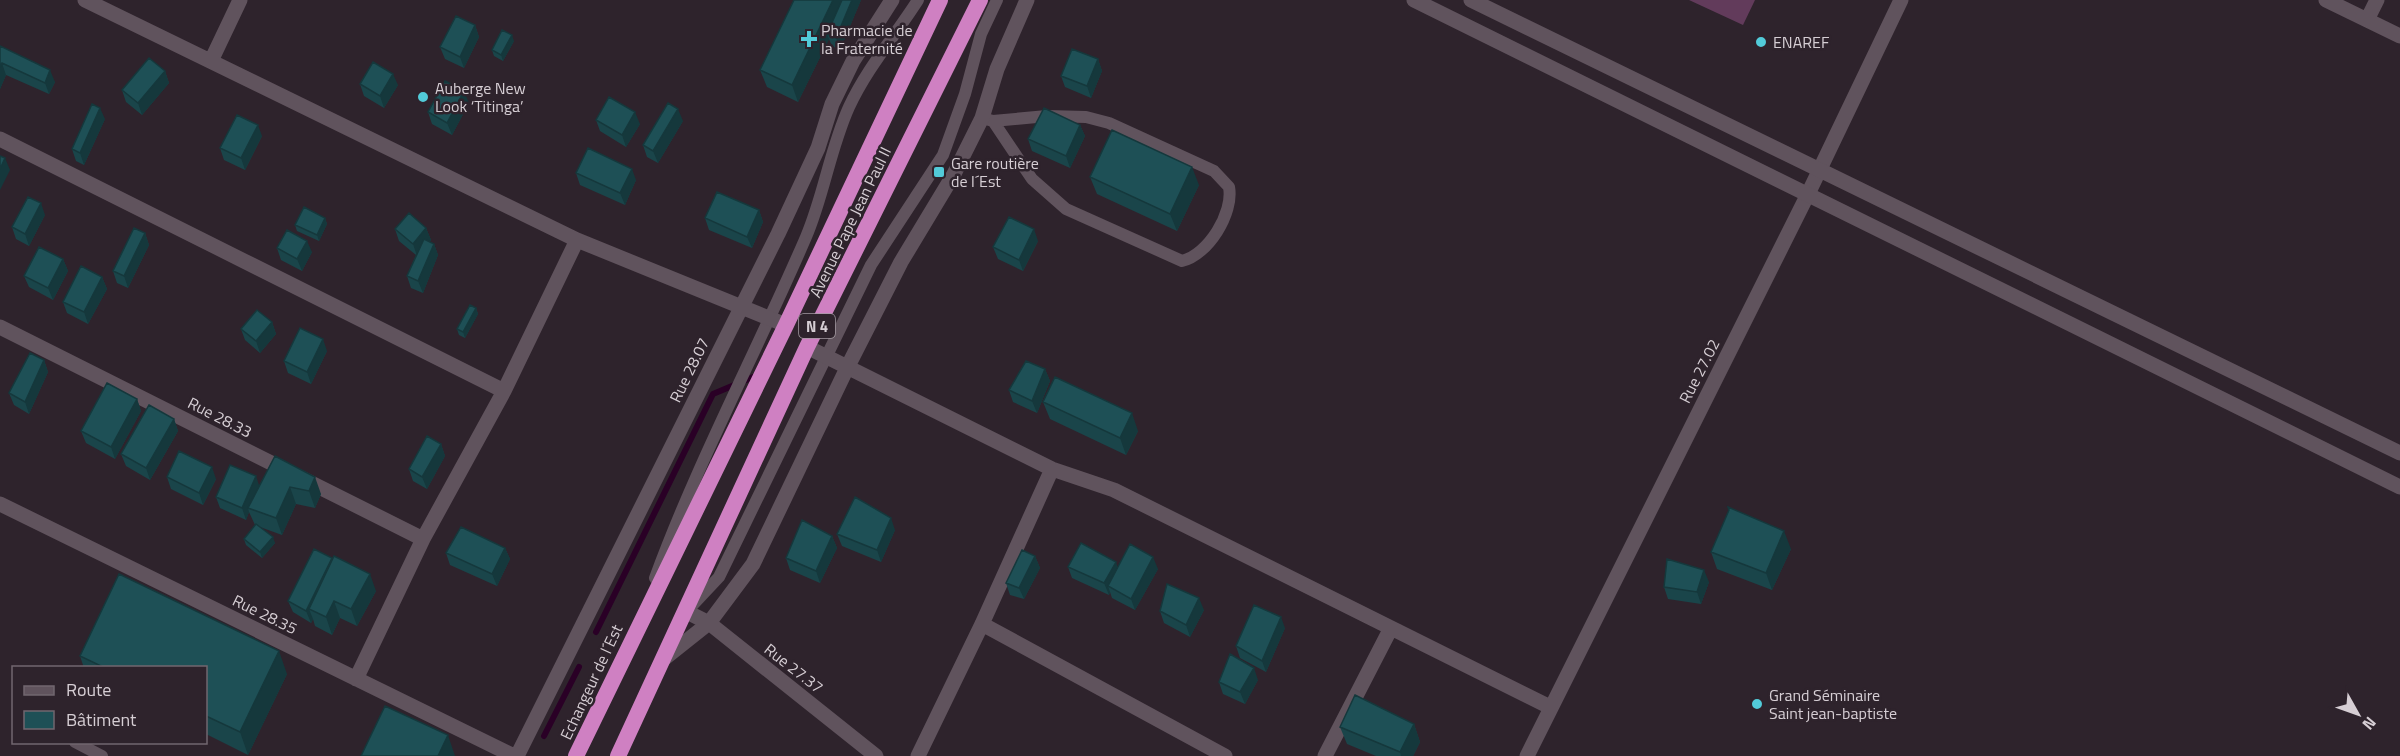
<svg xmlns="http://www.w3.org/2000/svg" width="2400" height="756" font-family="'Titillium Web',sans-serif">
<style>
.green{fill:#623b5b}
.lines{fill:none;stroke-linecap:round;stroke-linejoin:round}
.stream{stroke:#2a0026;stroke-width:6}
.service{stroke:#60535d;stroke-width:12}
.minor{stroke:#60535d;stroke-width:15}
.tertiary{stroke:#60535d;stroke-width:15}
.trunk{stroke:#cf80c2;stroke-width:16}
.wall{fill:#1a454a}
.shaded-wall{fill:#15383c}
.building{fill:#1e5056;stroke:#15383c;stroke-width:1.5}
.poi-dot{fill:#52cbd9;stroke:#2e232c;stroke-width:2}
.labels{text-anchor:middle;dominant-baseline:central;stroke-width:5;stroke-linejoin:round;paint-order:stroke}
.shield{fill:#2e232c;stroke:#a49ba2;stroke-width:1.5}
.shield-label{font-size:15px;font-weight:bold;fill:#d6ced4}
.poi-label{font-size:16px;fill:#d6ced4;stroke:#2e232c;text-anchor:start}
.street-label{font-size:16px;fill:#d6ced4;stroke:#2e232c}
</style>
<rect width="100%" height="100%" fill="#2e232c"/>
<!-- green -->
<path class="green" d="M1689 0H1755L1743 25Z"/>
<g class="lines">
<!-- stream -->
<path class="stream" d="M596 632 713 394 758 375
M544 736 579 667"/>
<!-- service -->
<path class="service" d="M982 118 993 121 1047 116 1086 117 1109 123 1214 171 1229 187C1234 213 1208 255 1182 261L1066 209 1032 179 993 121
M655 578C698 461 757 351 806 237 824 195 830 149 849 107 867 68 895 36 918 0
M689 609 719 577 871 265 943 155 965 94 981 34 997 0
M75 742 102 756"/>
<!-- minor -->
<path class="minor" d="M85 0 577 240 786 325
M2326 0 2400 36
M2367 20 2377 0
M211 61 240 0
M0 139 504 391
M0 327 423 539
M807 347 1052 469 1114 490 1550 707
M0 504 514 756
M687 612 709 623 876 756
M982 624 1225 756
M665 658 709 623 753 564 847 368 901 262 954 174 982 118 997 69 1027 0
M356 679 423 539 504 391 577 240
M517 756 778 234 818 148 832 104 853 61 892 0
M918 756 982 624 1052 469
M1325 756 1391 628
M1527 756 1808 194 1901 0"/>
<!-- tertiary -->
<path class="tertiary" d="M1414 0 2400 487
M1471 0 2400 453"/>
<!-- trunk -->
<path class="trunk" d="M576 756 786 325 940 0
M618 756 807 347 980 0"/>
</g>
<!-- wall -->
<path class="wall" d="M861 0 840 50 832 46 829 39 798 102 767 87 760 70Z
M475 25 479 37 464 68 445 59 440 47Z
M514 41 503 61 494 56 492 50Z
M0 46 55 82 49 94 6 75 0 89Z
M1098 59 1102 71 1091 98 1065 87 1061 76Z
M165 71 169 83 142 115 126 102 122 90Z
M360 84 398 85 384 108 364 96Z
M469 103 452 135 432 124 428 112Z
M105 119 84 165 76 161 72 149Z
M596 120 640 124 626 147 600 131Z
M683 121 658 163 647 157 643 145Z
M1080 125 1085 136 1070 168 1032 151 1028 139Z
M262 136 245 170 224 160 220 148Z
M576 173 636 180 625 205 580 185Z
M1090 177 1199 185 1177 231 1097 194Z
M759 210 763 222 752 248 709 230 705 218Z
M45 215 29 246 16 239 12 227Z
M325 218 327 224 319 241 297 231 295 225Z
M426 228 431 240 429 242 434 244 438 255 423 293 411 288 407 276 416 255 399 241 395 229Z
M145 233 149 245 128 288 117 283 113 271Z
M1038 241 1023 271 998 259 993 247Z
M277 248 312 252 302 271 281 260Z
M63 259 68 271 53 300 29 287 24 276Z
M102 277 107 289 88 324 67 313 63 302Z
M476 308 478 314 465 338 459 335 457 329Z
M272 322 276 334 260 353 245 340 241 329Z
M327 351 311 384 288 373 284 361Z
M44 360 48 372 29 414 14 405 9 393Z
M1045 369 1050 381 1037 413 1013 402 1009 390Z
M137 399 141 411 115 459 86 443 81 431Z
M1043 402 1138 431 1126 455 1050 419Z
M174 419 178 431 150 480 126 466 121 454Z
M441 444 445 456 427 489 413 481 409 469Z
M275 456 321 494 315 508 296 504 282 535 260 527 275 543 262 558 246 545 244 539 255 525 249 512 246 520 220 508 216 497 259 486Z
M167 477 216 479 203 505 171 489Z
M895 530 881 562 842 546 837 534Z
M832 536 837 548 820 583 790 570 786 558Z
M505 548 510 559 497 586 450 565 446 553Z
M1791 549 1772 590 1717 569 1711 552Z
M1035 556 1040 568 1024 599 1010 595 1006 583Z
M1068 567H1118L1158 569 1135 610 1112 598 1110 592 1109 595 1072 578Z
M1709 582 1701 604 1668 599 1664 587Z
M376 591 357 626 340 618 332 635 315 626 313 619 311 623 293 612 288 601Z
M1204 610 1190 637 1164 623 1160 611Z
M1285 628 1266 672 1240 658 1236 646Z
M80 656 287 674 248 755 206 734V668H84Z
M1258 680 1245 704 1223 694 1219 682Z
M1414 724 1420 742 1413 756H1376L1347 744 1340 727Z"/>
<!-- shaded-wall -->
<path class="shaded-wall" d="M833 0H848L827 34 829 39 798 102 792 85Z
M852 0H861L840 50 836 38Z
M475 25 479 37 464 68 460 57Z
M512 35 514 41 503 61 501 55Z
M1098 59 1102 71 1091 98 1087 86Z
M2 63 6 75 0 89V67Z
M50 70 55 82 49 94 45 83Z
M165 71 169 83 142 115 138 103Z
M393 74 398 85 384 108 380 96Z
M464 91 469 103 452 135 447 123Z
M100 108 105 119 84 165 80 153Z
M678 109 683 121 658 163 653 151Z
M635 112 640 124 626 147 622 135Z
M258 125 262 136 245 170 241 158Z
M1080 125 1085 136 1070 168 1066 156Z
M5 158 10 170 0 190V169Z
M1192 167 1199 185 1177 231 1170 214Z
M632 169 636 180 625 205 620 193Z
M41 203 45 215 29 246 25 234Z
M759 210 763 222 752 248 747 237Z
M325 218 327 224 319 241 317 235Z
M426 228 431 240 417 256 413 244Z
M1034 229 1038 241 1023 271 1019 260Z
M145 233 149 245 128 288 124 276Z
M307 241 312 252 302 271 297 259Z
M434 244 438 255 423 293 418 281Z
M63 259 68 271 53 300 48 288Z
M102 277 107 289 88 324 84 312Z
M476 308 478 314 465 338 463 332Z
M272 322 276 334 260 353 256 341Z
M323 339 327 351 311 384 307 372Z
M44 360 48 372 29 414 25 402Z
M1045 369 1050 381 1037 413 1032 401Z
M137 399 141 411 115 459 111 447Z
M1132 413 1138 431 1126 455 1120 438Z
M174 419 178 431 150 480 146 468Z
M441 444 445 456 427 489 422 477Z
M212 467 216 479 203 505 199 493Z
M256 476 260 488 248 508 249 512 246 520 242 508Z
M315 477 321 494 315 508 309 491Z
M290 487 296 504 282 535 276 518Z
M891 518 895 530 881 562 877 550Z
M1784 531 1791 549 1772 590 1766 573Z
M832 536 837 548 820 583 816 571Z
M273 537 275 543 262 558 260 552Z
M505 548 510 559 497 586 492 574Z
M1035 556 1040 568 1024 599 1019 588Z
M1153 557 1158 569 1135 610 1131 599Z
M333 558 309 609 313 619 311 623 306 611Z
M1116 562 1120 574 1108 586 1110 592 1109 595 1104 583Z
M1704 570 1709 582 1701 604 1697 592Z
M370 574 376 591 357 626 351 609Z
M1199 598 1204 610 1190 637 1186 625Z
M334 601 340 618 332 635 326 617Z
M1281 617 1285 628 1266 672 1262 661Z
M279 651 287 674 248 755 240 732Z
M1254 668 1258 680 1245 704 1240 692Z
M1414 724 1420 742 1413 756H1401L1400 752Z
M448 735 455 756H438Z"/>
<!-- building -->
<path class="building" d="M794 0H833L792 85 760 70Z
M842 0H852L836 38 827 34Z
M456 16 475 25 460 57 440 47Z
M502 30 512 35 501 55 492 50Z
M0 46 50 70 45 83 2 63 0 67Z
M1072 49 1098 59 1087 86 1061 76Z
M149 58 165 71 138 103 122 90Z
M373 62 393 74 380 96 360 84Z
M445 81 464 91 447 123 428 112Z
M609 97 635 112 622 135 596 120Z
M668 103 678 109 653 151 643 145Z
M92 104 100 108 80 153 72 149Z
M1044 108 1080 125 1066 156 1028 139Z
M237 115 258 125 241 158 220 148Z
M1112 130 1192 167 1170 214 1090 177Z
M588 148 632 169 620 193 576 173Z
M0 156 5 158 0 169Z
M717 192 759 210 747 237 705 218Z
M28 197 41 203 25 234 12 227Z
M304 207 325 218 317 235 295 225Z
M409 213 426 228 413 244 395 229Z
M1009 217 1034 229 1019 260 993 247Z
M134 228 145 233 124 276 113 271Z
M287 230 307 241 297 259 277 248Z
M424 239 434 244 418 281 407 276Z
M39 247 63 259 48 288 24 276Z
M81 266 102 277 84 312 63 302Z
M470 305 476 308 463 332 457 329Z
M257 310 272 322 256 341 241 329Z
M300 328 323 339 307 372 284 361Z
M30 353 44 360 25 402 9 393Z
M1026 361 1045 369 1032 401 1009 390Z
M1055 377 1132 413 1120 438 1043 402Z
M107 383 137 399 111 447 81 431Z
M149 405 174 419 146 468 121 454Z
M427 436 441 444 422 477 409 469Z
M179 451 212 467 199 493 167 477Z
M275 456 315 477 309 491 290 487 276 518 248 508Z
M230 465 256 476 242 508 216 497Z
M855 497 891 518 877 550 837 534Z
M1728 507 1784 531 1766 573 1711 552 1729 510Z
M802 520 832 536 816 571 786 558Z
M256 524 273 537 260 552 244 539Z
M461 527 505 548 492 574 446 553Z
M1081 543 1116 562 1104 583 1068 567Z
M1130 544 1153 557 1131 599 1108 586Z
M314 549 332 558 306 611 288 601Z
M1022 550 1035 556 1019 588 1006 583Z
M334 556 370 574 351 609 334 601 326 617 309 609Z
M1667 559 1704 570 1697 592 1664 587Z
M119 574 279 651 240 732 206 716V668H105L80 656Z
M1167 584 1199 598 1186 625 1160 611Z
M1254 605 1281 617 1262 661 1236 646Z
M1230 654 1254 668 1240 692 1219 682Z
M1355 695 1414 724 1400 752 1340 727Z
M385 706 448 735 438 756H361Z"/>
<!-- markers -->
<g class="poi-dot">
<path d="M806 30h6v6h6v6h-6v6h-6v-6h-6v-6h6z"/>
<circle cx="1761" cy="42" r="6"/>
<circle cx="423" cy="97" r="6"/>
<rect x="933" y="166" width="12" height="12" rx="3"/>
<circle cx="1757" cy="704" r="6"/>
</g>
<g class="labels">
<!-- shield labels -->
<rect class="shield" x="799" y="314" width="36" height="24" rx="4.5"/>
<g class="shield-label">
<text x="817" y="326">N 4</text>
</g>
<!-- poi labels -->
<g class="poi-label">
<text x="821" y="30">Pharmacie de<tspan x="821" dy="18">la Fraternité</tspan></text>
<text x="1773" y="42">ENAREF</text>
<text x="435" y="88">Auberge New<tspan x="435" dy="18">Look ‘Titinga’</tspan></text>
<text x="951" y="163">Gare routière<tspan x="951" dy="18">de l´Est</tspan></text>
<text x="1769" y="695">Grand Séminaire<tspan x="1769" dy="18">Saint jean-baptiste</tspan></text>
</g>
<!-- street labels -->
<g class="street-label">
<text transform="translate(850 222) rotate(-64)">Avenue Pape Jean Paul II</text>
<text transform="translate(689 370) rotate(-64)">Rue 28.07</text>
<text transform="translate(1699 371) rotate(-63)">Rue 27.02</text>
<text transform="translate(220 417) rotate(27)">Rue 28.33</text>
<text transform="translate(265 614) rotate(26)">Rue 28.35</text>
<text transform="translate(794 668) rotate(38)">Rue 27.37</text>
<text transform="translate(591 682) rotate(-65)">Echangeur de l´Est</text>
</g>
</g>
<!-- legend -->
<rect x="12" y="666" width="195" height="78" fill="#2e232c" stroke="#71676f" stroke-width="1.5"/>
<rect x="24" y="686" width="30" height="9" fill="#60535d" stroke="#71676f" stroke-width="1.5"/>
<text x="66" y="696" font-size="18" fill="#d6ced4">Route</text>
<rect x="24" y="711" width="30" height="18" fill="#1e5056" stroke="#71676f" stroke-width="1.5"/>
<text x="66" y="726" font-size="18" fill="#d6ced4">Bâtiment</text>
<!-- north arrow -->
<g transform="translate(2358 714) rotate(130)" stroke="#2e232c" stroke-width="4.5" paint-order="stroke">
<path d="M0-4.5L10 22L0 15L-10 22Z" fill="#d6ced4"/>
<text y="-9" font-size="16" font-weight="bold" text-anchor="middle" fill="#d6ced4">N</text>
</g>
</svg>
